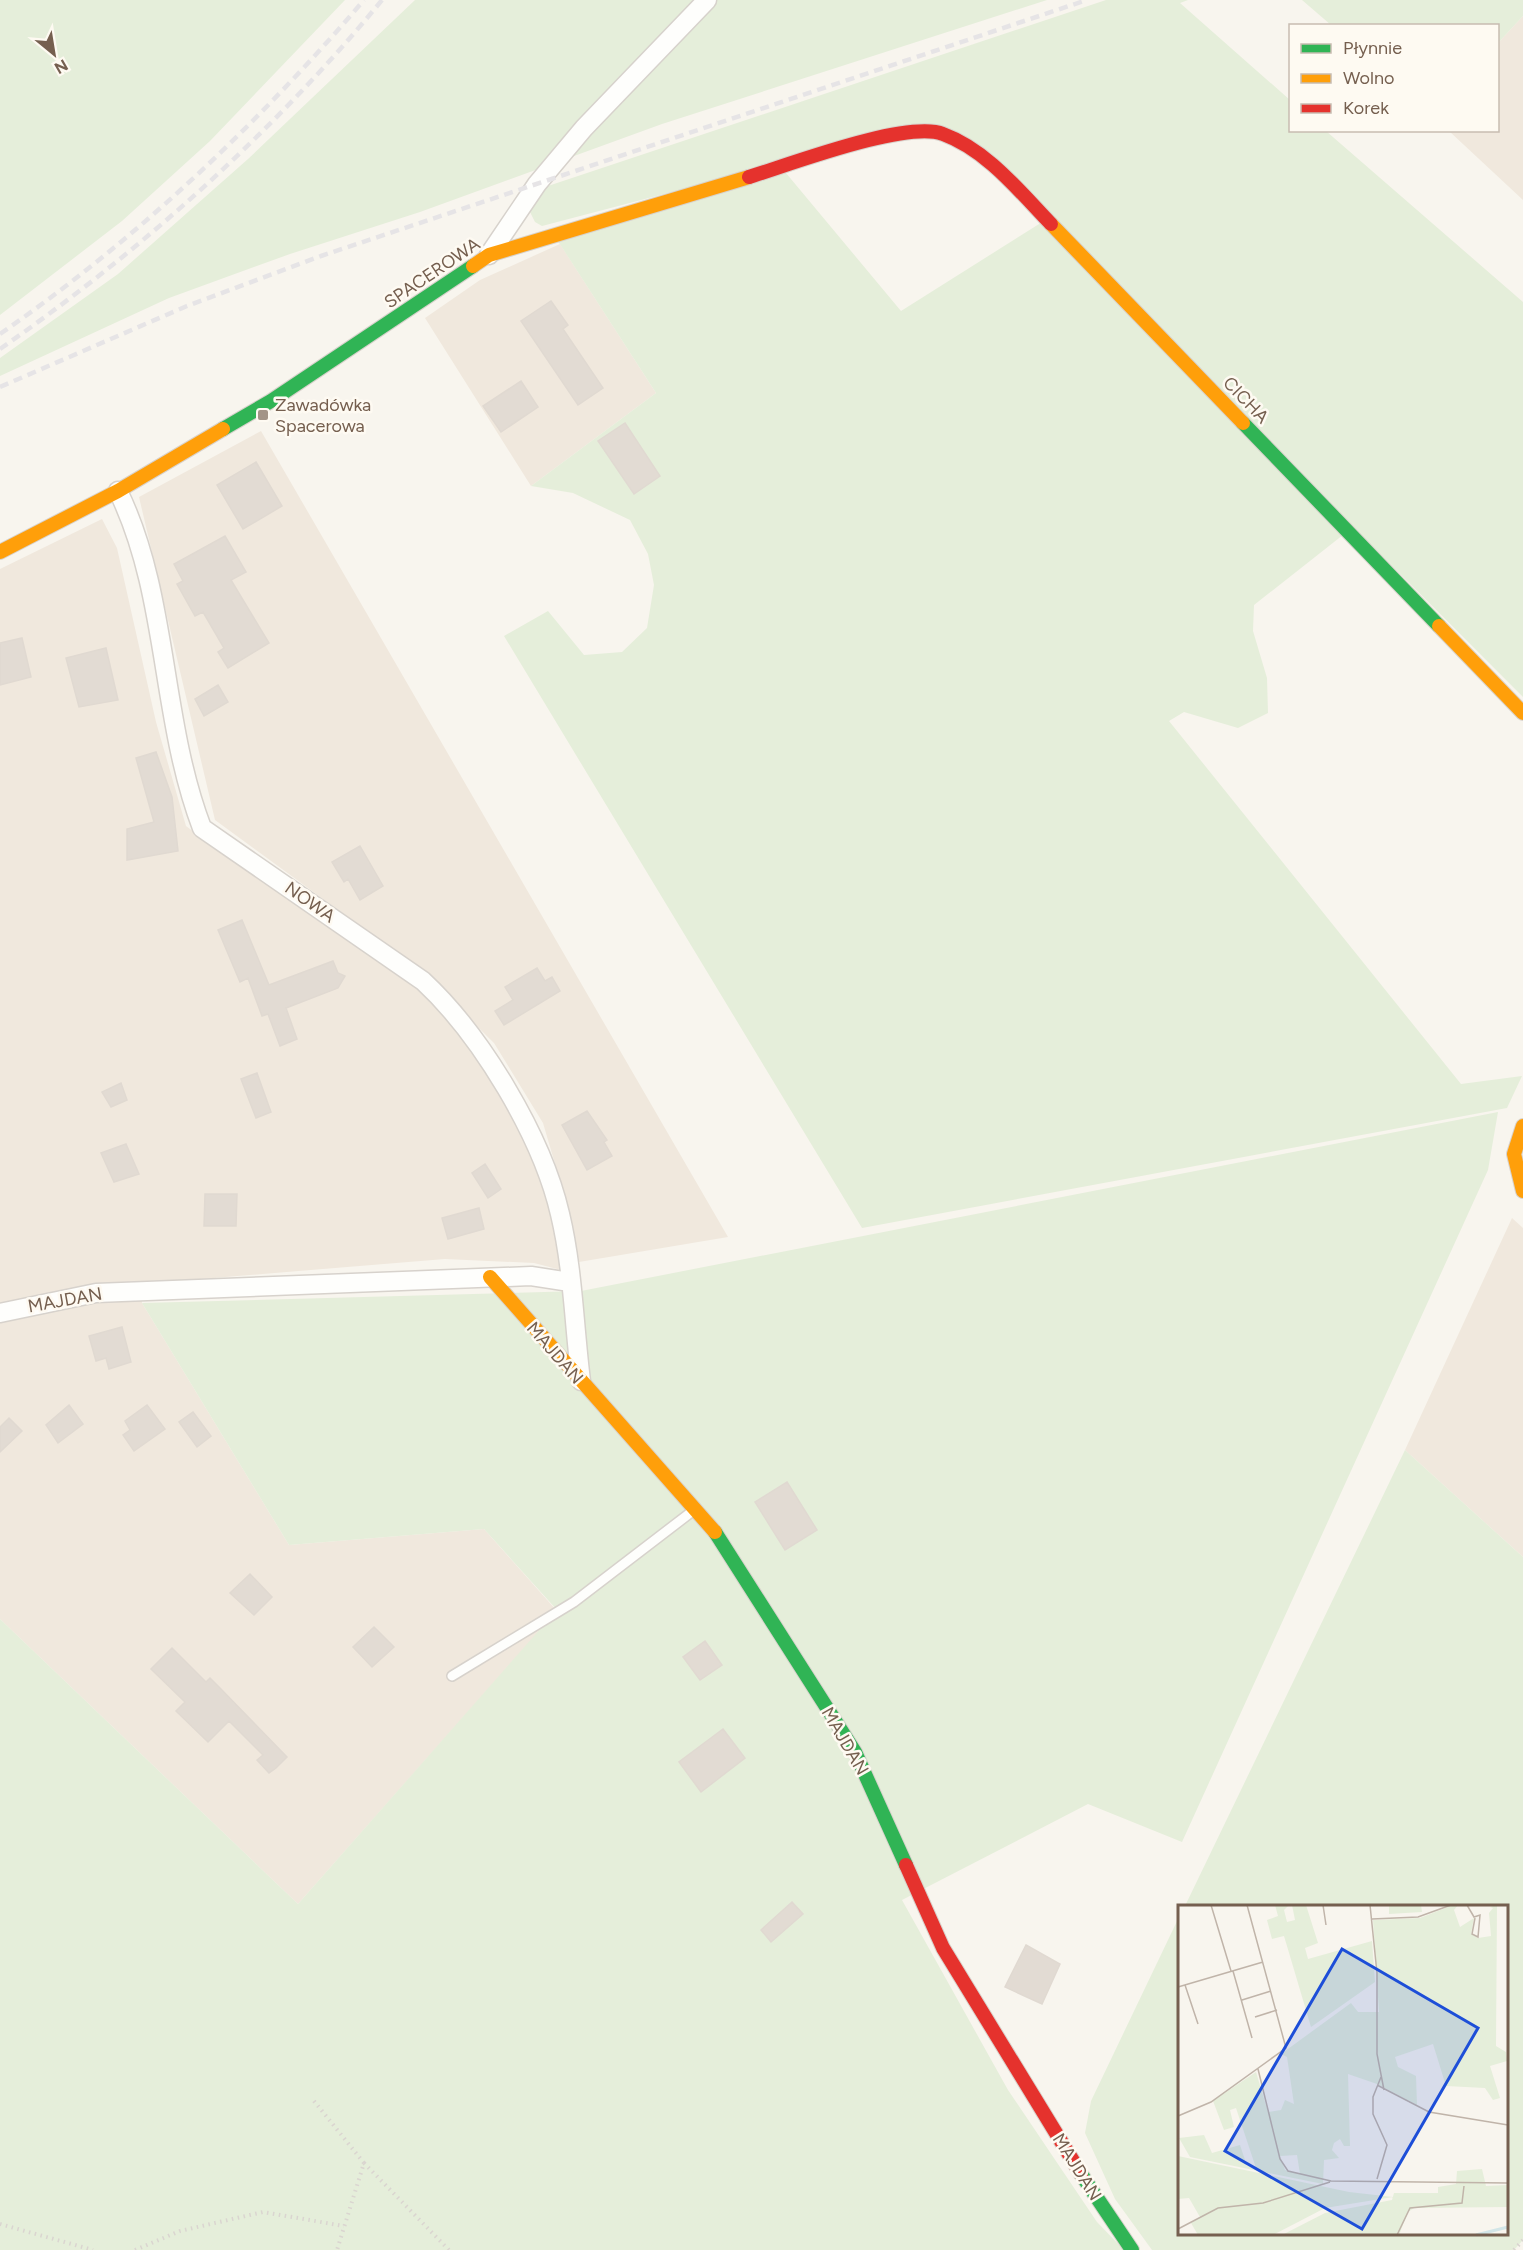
<svg xmlns="http://www.w3.org/2000/svg" width="1523" height="2250" font-family="Figtree,sans-serif">
<style>
.residential{fill:#f0e8dd}
.green{fill:#e5eeda}
.building{fill:#e2dbd3;stroke:#e0d9d1;stroke-width:1.5}
.lines{fill:none;stroke-linecap:round;stroke-linejoin:round}
.lane-casing{stroke:#d7d2cc;stroke-width:12}
.street-casing{stroke:#d7d2cc;stroke-width:21}
.fast-casing{stroke:#d8d2cc;stroke-width:16}
.slow-casing{stroke:#d8d2cc;stroke-width:16}
.jam-casing{stroke:#d8d2cc;stroke-width:16}
.path{stroke:#dad5d0;stroke-width:4;stroke-dasharray:1.5 4.5;stroke-linecap:butt}
.lane{stroke:#fefefc;stroke-width:9}
.street{stroke:#fefefc;stroke-width:18}
.fast{stroke:#30b455;stroke-width:14}
.slow{stroke:#ff9f0a;stroke-width:14}
.jam{stroke:#e5322d;stroke-width:14}
.rail{stroke:#e6e4e6;stroke-width:4.5;stroke-dasharray:9 6;stroke-linecap:butt}
.poi-dot{fill:#a39487;stroke:#fefaf2;stroke-width:2}
.labels{text-anchor:middle;dominant-baseline:central;stroke-width:5;stroke-linejoin:round;paint-order:stroke}
.street-label{font-size:18px;fill:#755f4f;stroke:#fefaf2}
.poi-label{font-size:18px;fill:#755f4f;stroke:#fefaf2;text-anchor:start}
.inset-river{fill:none;stroke:#d2e5e7;stroke-width:3}
.inset-road{fill:none;stroke:#c0b4a9;stroke-width:1.5}
.view{fill:#1d4ed8;fill-opacity:0.15;stroke:#1d4ed8;stroke-width:3}
.inset-edge{fill:none;stroke:#755f4f;stroke-width:3}
</style>
<rect width="100%" height="100%" fill="#f8f5ee"/>
<!-- residential -->
<path class="residential" d="M1523 16V200L1449 131 1498 130V43Z
M560 244 656 393 531 486 425 318 480 280Z
M261 431 728 1237 579 1262 561 1184 543 1123 494 1043 420 970 215 820 139 497Z
M102 519 117 548 156 722 186 826 222 853 423 981 472 1050 540 1157 565 1271 534 1263 445 1259 140 1284 142 1303 289 1545 484 1529 557 1611 298 1904 0 1619V569Z
M1512 1218 1523 1228V1557L1405 1450Z"/>
<!-- green -->
<path class="green" d="M0 0H345L210 141 122 221 0 315Z
M415 0H1047L662 124 420 212 290 254 169 298 0 376V358L118 274 248 159Z
M1106 0H1188L1180 3 1290 100V130L1326 131 1523 302V697L1059 232 1348 531 1254 605 1253 631 1267 678 1268 713 1238 728 1184 712 1169 721 1461 1084 1522 1076 1507 1108 862 1228 504 636 548 611 584 655 622 652 647 628 654 585 648 554 630 520 573 493 531 486 656 393 554 235 781 167 901 311 1047 219C1018 189 973 137 928 131 918 129 906 132 896 133L542 226 535 222 530 212 545 187Z
M1302 0H1523V16L1498 43V26L1331 25Z
M1498 1112 1488 1170 1182 1842 1088 1804 902 1900 1008 2090 1097 2222 1124 2250H0V1619L298 1904 557 1610 484 1529 289 1545 142 1303 581 1291Z
M1405 1450 1523 1557V2240L1514 2250H1152L1115 2199 1085 2133 1091 2101 1179 1917 1180 2234H1506V1906H1185Z"/>
<!-- building -->
<path class="building" d="M551 301 568 325 563 329 603 388 578 405 521 321Z
M521 381 538 407 501 432 483 406Z
M625 423 660 476 634 494 598 441Z
M256 462 282 506 243 529 217 485Z
M225 536 246 572 231 580 269 643 228 668 218 652 224 648 203 612 195 616 177 584 183 581 174 564Z
M22 638 31 677 0 685V643Z
M106 648 118 700 79 707 66 658Z
M218 685 228 702 204 716 195 699Z
M156 752 172 797 178 851 127 860V829L154 822 136 758Z
M360 846 383 886 360 900 348 879 344 882 332 862Z
M242 920 269 985 333 961 338 973 345 976 338 988 286 1008 297 1039 280 1046 268 1014 262 1016 248 978 240 982 218 930Z
M537 968 545 981 552 977 560 991 504 1025 495 1011 513 1000 505 987Z
M257 1073 271 1112 256 1118 241 1079Z
M121 1083 127 1100 111 1107 102 1092Z
M587 1111 607 1140 604 1142 612 1156 587 1170 562 1125Z
M126 1144 139 1174 114 1182 101 1153Z
M485 1164 501 1189 488 1198 472 1173Z
M205 1194H237L236 1226H204Z
M479 1208 484 1229 448 1239 442 1218Z
M122 1327 131 1362 109 1369 106 1358 96 1361 89 1336Z
M69 1405 83 1424 58 1443 46 1425Z
M147 1405 165 1429 134 1451 123 1435 130 1430 125 1421Z
M193 1412 211 1436 197 1447 179 1422Z
M9 1418 22 1431 0 1452V1427Z
M787 1482 817 1530 785 1550 755 1502Z
M250 1574 272 1597 254 1615 230 1593Z
M374 1627 394 1647 372 1667 353 1647Z
M705 1641 722 1665 700 1680 683 1657Z
M172 1648 206 1682 210 1678 220 1688 287 1757 276 1768 269 1773 257 1760 263 1755 229 1721 208 1742 176 1711 185 1702 151 1669Z
M723 1729 745 1758 701 1792 679 1762Z
M792 1902 803 1914 771 1942 761 1930Z
M1026 1945 1060 1964 1042 2004 1005 1987Z"/>
<g class="lines">
<!-- lane casing -->
<g class="lane-casing">
<path id="lane" d="M452 1676 574 1602 694 1510"/>
</g>
<!-- street casing -->
<g class="street-casing">
<path id="street" d="M489 255 537 184 584 128 707 0
M118 491C169 595 160 718 202 828L423 981C481 1035 542 1136 560 1214 573 1268 574 1325 581 1381
M0 1313 96 1293 531 1276 570 1282"/>
</g>
<!-- fast casing -->
<g class="fast-casing">
<path id="fast" d="M1243 423 1439 626
M223 429 271 401 473 266
M715 1532 855 1752 906 1865
M1081 2174 1132 2250"/>
</g>
<!-- slow casing -->
<g class="slow-casing">
<path id="slow" d="M1051 224 1243 423
M473 266 489 255 749 177
M0 552 118 491 223 429
M1439 626 1523 713
M1523 1126 1514 1154 1523 1191
M490 1277 715 1532"/>
</g>
<!-- jam casing -->
<g class="jam-casing">
<path id="jam" d="M749 177C791 164 907 120 943 134 987 150 1020 192 1051 224
M906 1865 943 1948 1081 2174"/>
</g>
<!-- path -->
<path class="path" d="M314 2101 364 2163 337 2250
M364 2163 449 2250
M0 2224 93 2250
M135 2250 180 2231 263 2212 344 2226
M1514 2250 1523 2240"/>
<!-- lane -->
<use href="#lane" class="lane"/>
<!-- street -->
<use href="#street" class="street"/>
<!-- fast -->
<use href="#fast" class="fast"/>
<!-- slow -->
<use href="#slow" class="slow"/>
<!-- jam -->
<use href="#jam" class="jam"/>
<!-- rail -->
<path class="rail" d="M0 334C136 240 257 125 364 0
M0 349C141 251 273 133 382 0
M0 387 187 306 321 256 1087 0"/>
</g>
<!-- markers -->
<rect class="poi-dot" x="257" y="409" width="12" height="12" rx="3"/>
<g class="labels">
<!-- street labels -->
<g class="street-label">
<text transform="translate(432 273) rotate(-34)">SPACEROWA</text>
<text transform="translate(1246 400) rotate(46)">CICHA</text>
<text transform="translate(310 902) rotate(35)">NOWA</text>
<text transform="translate(65 1300) rotate(-10)">MAJDAN</text>
<text transform="translate(555 1353) rotate(49)">MAJDAN</text>
<text transform="translate(845 1741) rotate(60)">MAJDAN</text>
<text transform="translate(1077 2167) rotate(58)">MAJDAN</text>
</g>
<!-- poi labels -->
<g class="poi-label">
<text x="275" y="405">Zawadówka<tspan x="275" dy="21">Spacerowa</tspan></text>
</g>
</g>
<!-- overview -->
<g transform="translate(1178 1905)">
<rect width="330" height="330" fill="#f8f5ee"/>
<path d="M97 0H111L106 5 109 17 117 15 114 0H128L140 38 127 43 130 54 194 36 197 77 133 122 106 31 94 34 89 15 100 11ZM211 0H243L244 7 211 9ZM275 0H280L276 5 282 22 296 13 293 29 300 33 313 31 311 8 315 3 312 2 319 0 318 141 328 147 329 156 312 161 322 193 315 195 307 183 268 181 255 139 217 152 220 162 238 171 239 200 199 179 170 169 172 241H166L162 234 156 238 154 245 161 253 146 255 145 279 12 252 1 233 26 230 34 248 62 240 69 261 78 263 58 203 52 205 56 222 46 225 35 196 78 167 90 207 103 205 107 195 116 199 109 152 103 149 173 98 180 107H201L195 15 242 13ZM119 250 122 269 107 265 102 251ZM0 251 171 287 215 292 147 303 95 330H20L13 318 22 312 11 293 0 294ZM304 264 308 281 330 280V302L236 303 230 307 221 330H104L147 308 214 295 216 288H260V282L278 279 279 266Z" fill="#e5eeda" fill-rule="evenodd"/>
<path class="inset-river" d="M298 330 330 322"/>
<path class="inset-road" d="M33 0 53 66M145 0 148 20M192 0 199 68V149L206 185M289 0 296 12 302 10 300 32 294 29 297 13M194 14 240 12 273 0M55 66 74 133M7 80 20 119M0 82 85 57M64 95 93 86M77 112 99 105M80 164 102 254 110 266 153 276 330 278M199 180 251 207 330 220M0 211 33 197 108 143 69 0M199 274 209 240 195 209V192L203 172M0 324 40 303 85 298 152 277M219 330 232 303 284 298 286 281"/>
<path class="view" d="M164 44 300 123 184 324 47 246Z"/>
<rect width="330" height="330" class="inset-edge"/>
</g>
<!-- legend -->
<rect x="1289" y="24" width="210" height="108" fill="#fefaf2" stroke="#c7bcb1" stroke-width="1.5"/>
<rect x="1301" y="44" width="30" height="9" fill="#30b455" stroke="#c7bcb1" stroke-width="1.5"/>
<text x="1343" y="54" font-size="18" fill="#755f4f">Płynnie</text>
<rect x="1301" y="74" width="30" height="9" fill="#ff9f0a" stroke="#c7bcb1" stroke-width="1.5"/>
<text x="1343" y="84" font-size="18" fill="#755f4f">Wolno</text>
<rect x="1301" y="104" width="30" height="9" fill="#e5322d" stroke="#c7bcb1" stroke-width="1.5"/>
<text x="1343" y="114" font-size="18" fill="#755f4f">Korek</text>
<!-- north arrow -->
<g transform="translate(54 54) rotate(150)" stroke="#fefaf2" stroke-width="4.5" paint-order="stroke">
<path d="M0-4.5L10 22L0 15L-10 22Z" fill="#755f4f"/>
<text y="-9" font-size="16" font-weight="bold" text-anchor="middle" fill="#755f4f">N</text>
</g>
</svg>
